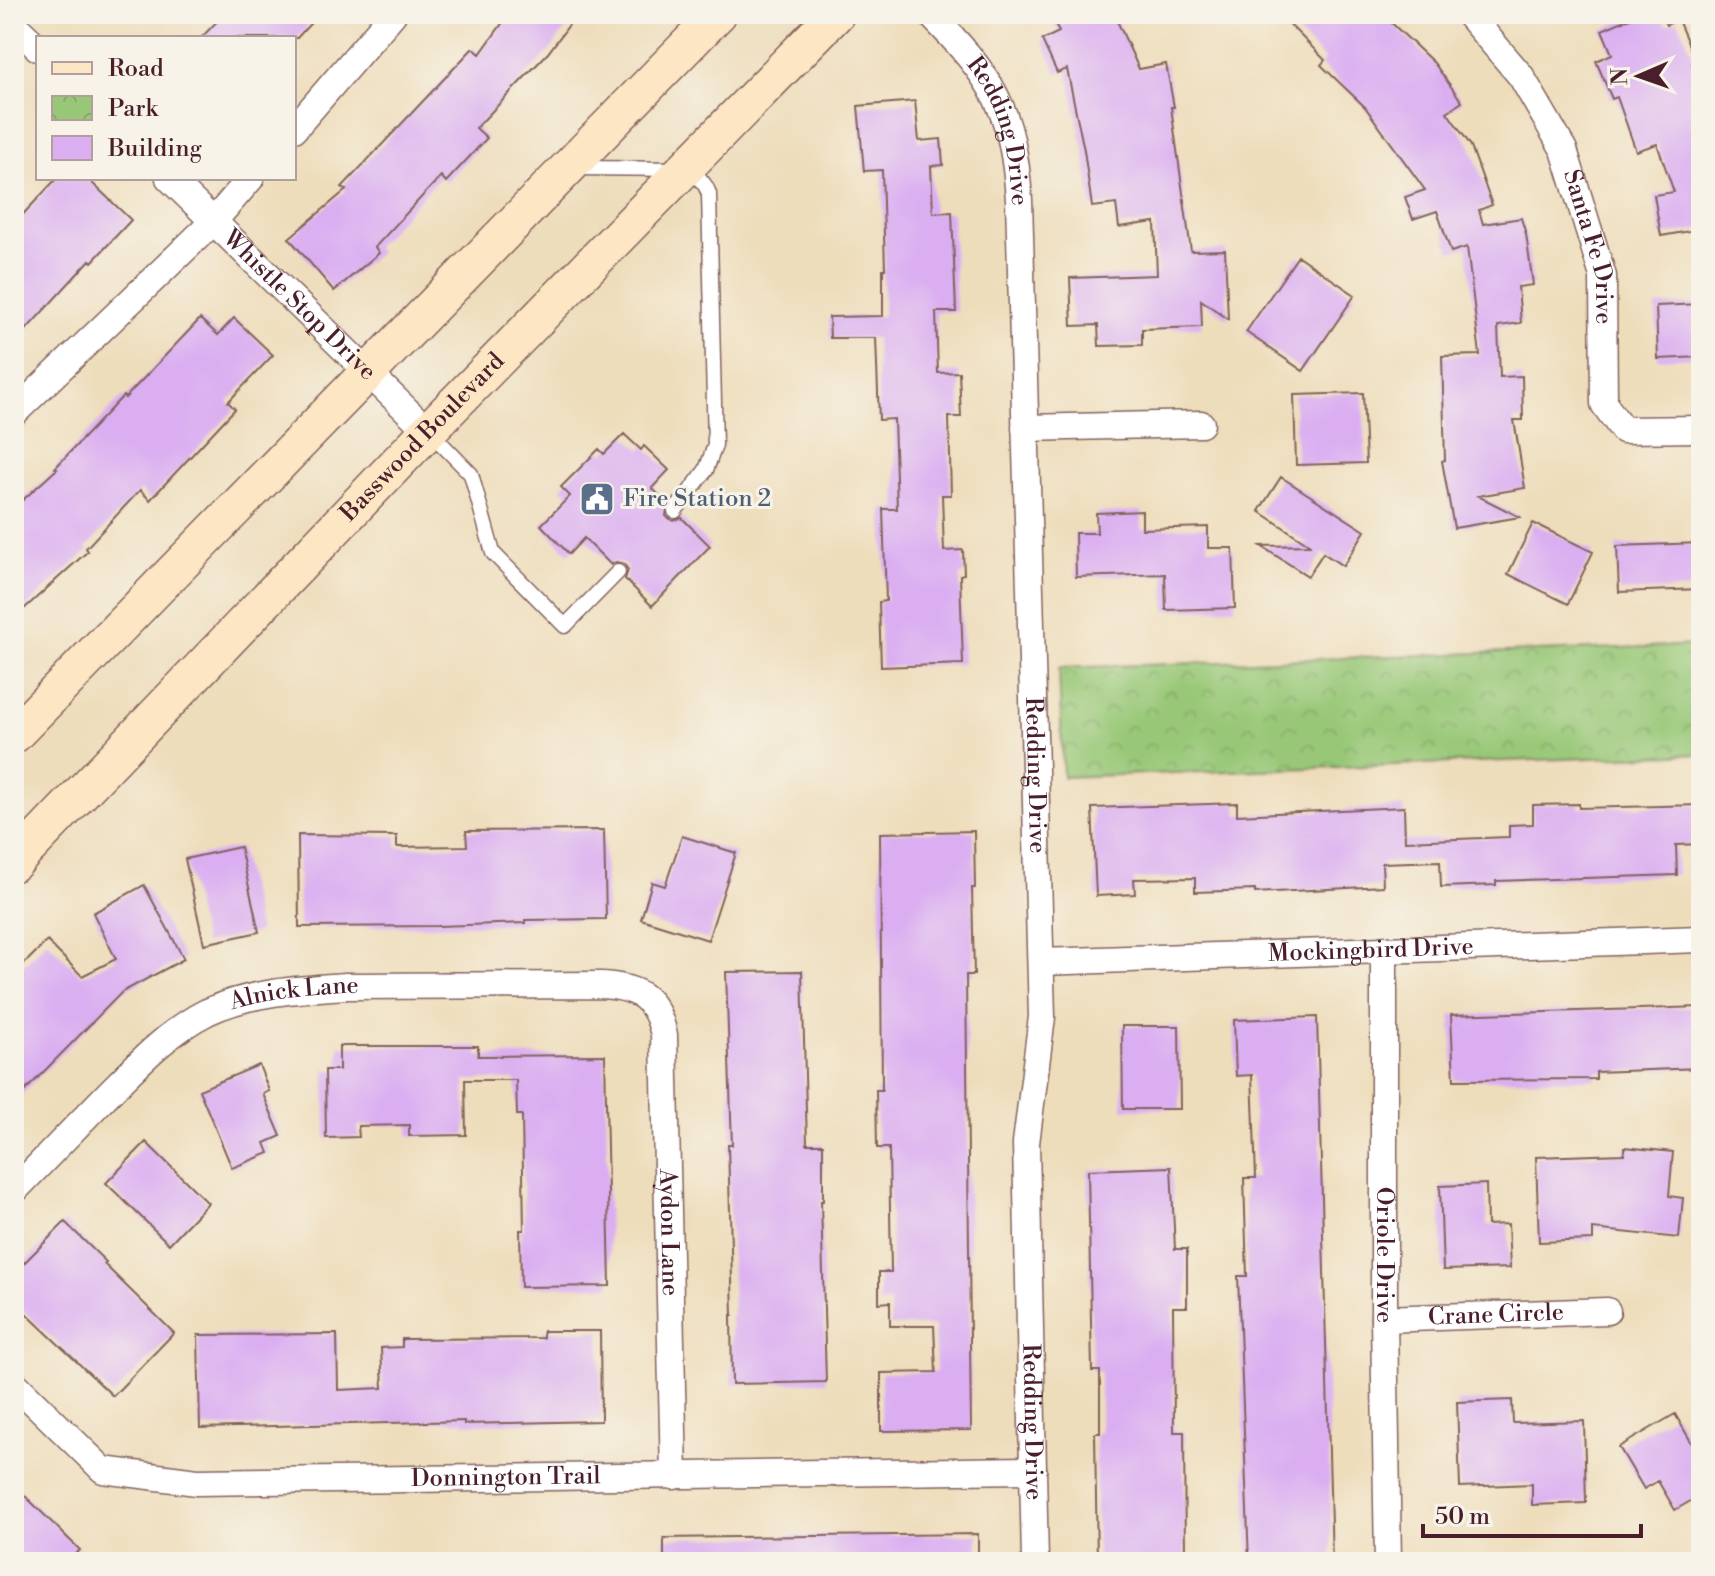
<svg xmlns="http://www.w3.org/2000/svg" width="1715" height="1576" font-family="'Libre Bodoni',serif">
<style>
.park{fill:url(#park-crowns);stroke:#717451;stroke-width:2}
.building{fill:#daaef1}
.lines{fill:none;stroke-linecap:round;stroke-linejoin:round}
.lane-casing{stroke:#83625d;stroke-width:17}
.street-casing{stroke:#83625d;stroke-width:29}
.secondary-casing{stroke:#83625d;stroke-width:39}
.lane{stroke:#fff;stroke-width:14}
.street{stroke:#fff;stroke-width:26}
.secondary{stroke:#fce6c4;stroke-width:36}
.labels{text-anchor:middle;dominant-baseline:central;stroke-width:6;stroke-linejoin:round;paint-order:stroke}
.street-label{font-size:24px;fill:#4a1f2b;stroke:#f7f3e8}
.service-label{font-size:24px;fill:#4e5e75;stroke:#f7f3e8;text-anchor:start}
</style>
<defs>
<pattern id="park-crowns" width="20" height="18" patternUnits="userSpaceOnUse" patternTransform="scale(2)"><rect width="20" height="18" fill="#98c877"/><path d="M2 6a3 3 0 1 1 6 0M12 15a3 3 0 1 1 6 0" fill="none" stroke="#84ab67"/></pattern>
</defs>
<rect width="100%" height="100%" fill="#f7f3e8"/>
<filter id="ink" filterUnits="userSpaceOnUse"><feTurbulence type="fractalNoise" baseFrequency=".0125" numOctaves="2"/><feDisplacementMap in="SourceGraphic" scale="16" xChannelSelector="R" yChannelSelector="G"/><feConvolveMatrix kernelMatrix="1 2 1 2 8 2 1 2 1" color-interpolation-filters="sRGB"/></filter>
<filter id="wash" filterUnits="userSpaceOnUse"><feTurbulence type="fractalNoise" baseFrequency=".006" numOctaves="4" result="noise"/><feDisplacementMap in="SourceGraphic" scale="32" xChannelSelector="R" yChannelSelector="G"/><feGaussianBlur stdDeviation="1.8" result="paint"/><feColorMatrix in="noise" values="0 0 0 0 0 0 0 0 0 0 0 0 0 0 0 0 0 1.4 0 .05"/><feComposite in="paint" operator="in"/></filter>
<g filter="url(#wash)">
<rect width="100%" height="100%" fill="#edb"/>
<!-- park -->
<path class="park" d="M1701 645V754L1063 777 1059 668Z"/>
<g id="blocks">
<!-- building -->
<path class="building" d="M224 14H319L297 38H201Z
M509 14H577L548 53 476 128 487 138 446 182 441 176 375 247 379 253 334 291 289 238 346 190 342 187 473 48 480 54Z
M1051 14H1114L1139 69 1166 64 1174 107H1171L1191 251 1225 250 1228 319 1201 300 1202 327 1142 329V345L1099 346 1098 325 1072 326 1070 278 1157 275 1155 222 1119 227 1116 204 1092 207 1084 150 1067 69 1057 73 1042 40 1059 32Z
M1279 14H1382L1434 63 1462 102 1447 112 1471 146 1492 205 1479 210 1483 224 1521 218 1526 234 1533 285 1518 287 1521 323 1498 326 1500 377 1522 376 1523 420H1514L1525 488 1478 496 1520 517 1454 528 1442 461 1445 460 1442 356 1480 355 1467 247 1451 252 1437 211 1413 219 1405 197 1425 190 1365 107 1321 65 1325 60Z
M1639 14H1661L1666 25 1678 20 1696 62 1692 64 1701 88V229L1661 236 1654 195 1674 192 1657 144 1636 151 1617 97 1612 99 1596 61 1612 54 1602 30Z
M915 101 919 141 941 139 943 165 931 166 933 213 952 212 956 312H936L938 373 959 372 961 417H949L951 495H942L944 551 963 550 964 574 960 575 963 664 881 667 879 602 886 601 883 509H897L894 419 879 420 876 338H830L829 317 883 316V269H885L882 170 864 171 858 106Z
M57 178H87L131 220 92 262 90 260 14 343V224Z
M1298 256 1355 295 1303 371 1246 332Z
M1701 304V357L1658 359 1656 306Z
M234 318 273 355 228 402 235 409 150 500 140 490 86 548 88 551 14 618V508L57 469 55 468 123 396 125 398 200 319 218 335Z
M1363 393 1366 463 1296 465 1294 395Z
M624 434 641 450 644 446 669 470 652 488 668 504 666 516 673 521 682 518 710 546 652 606 625 579 628 570 624 564 616 562 611 565 584 538 569 554 541 525 570 496 561 487 599 449 604 454Z
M1281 477 1365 531 1343 566 1323 553 1308 576 1261 546 1310 545 1259 511Z
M1142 511V529L1208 527V548H1233L1235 608 1166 610 1165 574 1076 577 1075 533H1097L1096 513Z
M1533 523 1593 552 1568 604 1508 574Z
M1701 543V589L1619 592 1617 546Z
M1237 803V815L1404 807 1405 841 1509 837V825L1533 824V805L1579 804V808L1701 805V844L1676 845 1677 875 1496 881V885L1441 887 1440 861 1382 863 1383 886 1255 893V890L1195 892V878L1134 879 1135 894 1096 896 1092 808Z
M604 830 606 919 525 920V923L438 926 299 927 298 835 397 836V847L467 846 466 831Z
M974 831 975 888H972L974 975H966L971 1430 881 1431V1373L936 1372 934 1326H890V1302L879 1303V1272H891L889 1148H877L876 1090H882L880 833Z
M682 836 736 853 708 940 641 919 652 882 665 886Z
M240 847 259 932 204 944 185 859Z
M144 885 184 959 122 992 14 1102V974L47 941 82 976 116 959 93 913Z
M802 971 807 1144H823V1201H821L826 1382 732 1384 731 1315H733L728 1145H732L726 972Z
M1701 1007V1068L1596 1072V1079L1454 1080 1451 1015Z
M1317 1017 1332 1562H1249L1238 1276H1247L1244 1178H1256L1252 1075 1236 1076 1234 1020Z
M1122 1026H1179L1180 1109H1123Z
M339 1046H478V1056L605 1055 610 1286 521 1287 520 1230H524L522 1115H517L516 1080H465L466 1135 409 1136V1125L358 1126 359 1137 326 1138 325 1070H339Z
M259 1065 269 1091 263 1094 281 1136 265 1143 269 1153 232 1168 199 1090Z
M146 1142 208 1203 169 1244 106 1183Z
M1624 1147 1673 1152 1669 1196 1683 1198 1679 1238 1593 1229V1240L1539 1242 1536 1157 1624 1154Z
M1171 1167 1175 1249H1187V1307H1173L1174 1432H1184L1185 1556H1172L1173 1562H1097L1095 1433H1100V1371H1092L1088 1170Z
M1486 1184 1487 1225 1508 1224 1510 1268 1443 1270 1440 1186Z
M65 1222 106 1262 104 1264 174 1333 113 1396 14 1302V1273Z
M543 1331H600L601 1421 464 1424V1421L200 1428 198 1335 337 1334 338 1390 383 1388 381 1348 402 1347V1339L543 1338Z
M1512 1400 1513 1423 1584 1421 1586 1503 1532 1505V1484L1460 1487 1457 1402Z
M1675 1414 1701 1459V1495L1675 1510 1658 1481 1644 1489 1619 1447Z
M14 1485 80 1550 68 1562H14Z
M978 1534V1562H664V1538Z"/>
</g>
</g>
<g filter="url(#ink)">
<use href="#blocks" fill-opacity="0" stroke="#83625d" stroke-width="2"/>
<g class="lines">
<!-- lane casing -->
<g class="lane-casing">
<path id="lane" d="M575 168 684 169C696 174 705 181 709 194L715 445 706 470 675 511
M429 431 471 474 493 553 565 626 618 572"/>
</g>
<!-- street casing -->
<g class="street-casing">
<g id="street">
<path id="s1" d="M930 14C993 78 1013 109 1019 200L1042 1017 1026 1143 1035 1562"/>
<path id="s2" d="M1468 14 1521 76 1564 150 1603 276 1604 404 1623 430 1701 429"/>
<path d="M14 25 38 48"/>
<path d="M294 129 393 14"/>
<path id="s3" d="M169 178 428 431"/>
<path d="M14 413 213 222 251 178"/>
<path d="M1025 428 1201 424"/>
<path id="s4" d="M1384 949V1319L1388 1562"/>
<path id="s5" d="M1041 962 1701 939"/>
<path id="s6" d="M14 1191C44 1160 74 1129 104 1098 135 1067 167 1032 207 1012 250 992 300 989 345 986L601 985C638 987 656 997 664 1035L674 1476"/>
<path id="s7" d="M1384 1319 1607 1311"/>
<path id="s8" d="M14 1383 103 1470 197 1482 1033 1470"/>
</g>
</g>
<!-- secondary casing -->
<g class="secondary-casing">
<g id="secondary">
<path d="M14 735 718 14"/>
<path id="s9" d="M14 863 428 431 836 14"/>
</g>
</g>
<!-- lane -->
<use href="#lane" class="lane"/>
<!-- street -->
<use href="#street" class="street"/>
<!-- secondary -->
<use href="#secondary" class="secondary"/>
</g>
</g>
<!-- icons -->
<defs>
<g id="civic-square" transform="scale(1.8)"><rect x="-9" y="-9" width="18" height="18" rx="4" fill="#5c6f8a" stroke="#f7f3e8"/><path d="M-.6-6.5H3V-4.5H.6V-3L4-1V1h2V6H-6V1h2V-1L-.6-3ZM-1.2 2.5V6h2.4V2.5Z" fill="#fff"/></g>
</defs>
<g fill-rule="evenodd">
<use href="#civic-square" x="597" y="499"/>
</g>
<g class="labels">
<!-- street labels -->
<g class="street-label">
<text stroke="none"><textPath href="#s1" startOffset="140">Redding Drive</textPath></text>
<text stroke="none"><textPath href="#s2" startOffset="268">Santa Fe Drive</textPath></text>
<text stroke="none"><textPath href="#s3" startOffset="182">Whistle Stop Drive</textPath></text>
<text stroke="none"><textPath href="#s9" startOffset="590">Basswood Boulevard</textPath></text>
<text stroke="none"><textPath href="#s1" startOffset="788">Redding Drive</textPath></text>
<text stroke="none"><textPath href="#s5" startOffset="330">Mockingbird Drive</textPath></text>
<text stroke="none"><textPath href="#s6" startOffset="354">Alnick Lane</textPath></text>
<text stroke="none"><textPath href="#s6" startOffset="948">Aydon Lane</textPath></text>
<text stroke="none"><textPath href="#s4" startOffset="306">Oriole Drive</textPath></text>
<text stroke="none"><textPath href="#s7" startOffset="112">Crane Circle</textPath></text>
<text stroke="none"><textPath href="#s1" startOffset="1436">Redding Drive</textPath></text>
<text stroke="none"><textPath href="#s8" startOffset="528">Donnington Trail</textPath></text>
</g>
<!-- service labels -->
<g class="service-label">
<text x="623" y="499">Fire Station 2</text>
</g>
</g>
<!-- margin -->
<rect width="1715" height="1576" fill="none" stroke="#f7f3e8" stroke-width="48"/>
<!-- legend -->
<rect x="36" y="36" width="260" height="144" fill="#f7f3e8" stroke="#b29e9c" stroke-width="2"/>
<rect x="52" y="62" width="40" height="12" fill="#fce6c4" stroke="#b29e9c" stroke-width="2"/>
<text x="108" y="76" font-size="24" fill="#4a1f2b">Road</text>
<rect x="52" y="96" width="40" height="24" fill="url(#park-crowns)" stroke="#b29e9c" stroke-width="2"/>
<text x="108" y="116" font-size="24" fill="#4a1f2b">Park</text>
<rect x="52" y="136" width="40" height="24" fill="#daaef1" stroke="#b29e9c" stroke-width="2"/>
<text x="108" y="156" font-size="24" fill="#4a1f2b">Building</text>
<!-- north arrow -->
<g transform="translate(1639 76) rotate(268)" stroke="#f7f3e8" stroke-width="6" paint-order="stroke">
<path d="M0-6L14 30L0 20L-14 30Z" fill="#4a1f2b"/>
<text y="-12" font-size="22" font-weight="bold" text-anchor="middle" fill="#4a1f2b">N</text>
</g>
<!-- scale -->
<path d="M1423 1524v12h218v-12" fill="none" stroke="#4a1f2b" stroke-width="4"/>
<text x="1435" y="1524" font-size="24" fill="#4a1f2b" stroke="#f7f3e8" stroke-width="6" paint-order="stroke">50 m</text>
</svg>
